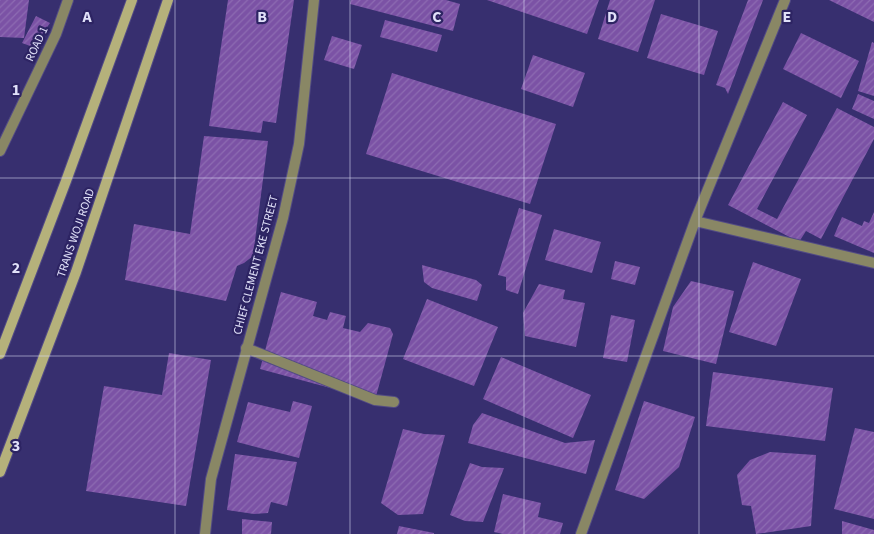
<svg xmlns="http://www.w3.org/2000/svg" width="874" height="534" font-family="'Source Sans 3',sans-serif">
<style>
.building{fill:url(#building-hatch)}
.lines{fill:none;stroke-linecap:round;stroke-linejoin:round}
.lane-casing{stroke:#524b85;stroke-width:12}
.street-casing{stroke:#524b85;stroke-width:12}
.secondary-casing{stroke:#524b85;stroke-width:12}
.lane{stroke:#898765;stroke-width:10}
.street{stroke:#898765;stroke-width:10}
.secondary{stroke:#b5b17b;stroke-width:10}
.grid{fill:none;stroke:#e1e1f9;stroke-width:1;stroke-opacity:0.55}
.labels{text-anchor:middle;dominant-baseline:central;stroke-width:4.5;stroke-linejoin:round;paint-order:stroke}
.street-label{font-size:12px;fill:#e1e1f9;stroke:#2d2463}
.grid-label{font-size:16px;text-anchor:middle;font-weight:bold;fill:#e1e1f9;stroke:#2d2463;stroke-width:4.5;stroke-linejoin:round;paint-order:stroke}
</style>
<defs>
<pattern id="building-hatch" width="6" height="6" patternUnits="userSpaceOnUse" patternTransform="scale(1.25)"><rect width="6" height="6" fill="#7b52a5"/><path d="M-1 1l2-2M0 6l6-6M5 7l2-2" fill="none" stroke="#8d6bb2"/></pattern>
</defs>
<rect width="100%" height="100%" fill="#372f6f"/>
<!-- building -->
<path class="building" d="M0 0H29L24 38 0 37Z
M228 0H294L276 123 263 121 261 133 209 126Z
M351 0H446L460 4 453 31 350 4Z
M487 0H599L587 34Z
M610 0H655L638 52 598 39Z
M748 0H763L728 94 725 88 716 85Z
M829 0H874V22Z
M661 14 718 31 704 75 647 58Z
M36 16 50 23 33 47 22 43Z
M385 20 442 35 437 52 380 37Z
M801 33 859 61 841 98 783 69Z
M332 36 362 45 354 69 324 60Z
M872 42 874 43V96L858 91Z
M533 55 585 73 573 107 521 89Z
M392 73 556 124 530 204 366 154Z
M858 94 874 101V119L852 109Z
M783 102 807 115 757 209 777 219 837 108 874 127V139L821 239 806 231 799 242 728 205Z
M204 136 268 141 253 256 244 263 237 266 226 301 125 280 134 224 190 234Z
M519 208 542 215 518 294 506 290V277L498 275Z
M874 212V253L834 236 842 217 862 226 864 221 869 223Z
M554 229 601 242 592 273 545 260Z
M615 261 640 267 635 285 611 279Z
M753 262 801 279 776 346 729 332Z
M422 265 476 280 482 285 477 301 432 288 424 282Z
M691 281 734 291 716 364 663 351 673 307Z
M539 284 565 290 563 299 585 303 576 347 525 336 523 313Z
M281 292 317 302 313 316 327 320 330 312 346 316 343 328 360 332 368 323 390 328 393 334 375 400 260 369Z
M427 299 498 327 474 386 403 359Z
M611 315 635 320 627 362 603 358Z
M169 353 211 360 186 506 86 491 104 386 162 395Z
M501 357 591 395 573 438 483 399Z
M713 372 833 388 825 441 706 426Z
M293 401 312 406 299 458 237 442 248 402 290 412Z
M644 401 695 417 679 467 644 499 615 490Z
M482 413 565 443 595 440 586 474 468 443 473 425Z
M855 428 874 432V519L834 509Z
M403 429 424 434 445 435 423 514 398 515 381 503Z
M770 452 816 455 811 526 756 534 751 506 742 505 737 475 750 460Z
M235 454 297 462 287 506 271 502 268 513 254 514 227 510Z
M470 463 482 467 504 468 483 522 465 521 450 515Z
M503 494 541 503 538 517 563 523 560 534H503L494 532Z
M242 519 272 522 271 534H242Z
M842 521 874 530V534H842Z
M399 526 434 533V534H397Z"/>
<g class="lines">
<!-- lane casing -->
<g class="lane-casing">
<path id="lane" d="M246 348 375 400 394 402"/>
</g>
<!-- street casing -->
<g class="street-casing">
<path id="street" d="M0 151 56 34 68 0
M695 221 874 263
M205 534 211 479 283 218 299 144 314 0
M581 534 695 221 785 0"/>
</g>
<!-- secondary casing -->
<g class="secondary-casing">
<path id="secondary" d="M0 354 66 181 132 0
M0 472 76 272 168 0"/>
</g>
<!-- lane -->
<use href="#lane" class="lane"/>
<!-- street -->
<use href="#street" class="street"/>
<!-- secondary -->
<use href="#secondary" class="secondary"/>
</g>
<!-- grid -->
<path class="grid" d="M175 0V534M350 0V534M524 0V534M699 0V534M0 178H874M0 356H874"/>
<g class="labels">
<!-- street labels -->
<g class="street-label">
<text transform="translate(37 44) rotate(-65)">ROAD 1</text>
<text transform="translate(76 233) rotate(-71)">TRANS WOJI ROAD</text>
<text transform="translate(256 265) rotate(-75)">CHIEF CLEMENT EKE STREET</text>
</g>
</g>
<g class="grid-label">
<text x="87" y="22">A</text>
<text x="262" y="22">B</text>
<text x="437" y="22">C</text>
<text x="612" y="22">D</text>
<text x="787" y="22">E</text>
<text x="16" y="95">1</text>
<text x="16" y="273">2</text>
<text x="16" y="451">3</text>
</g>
</svg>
